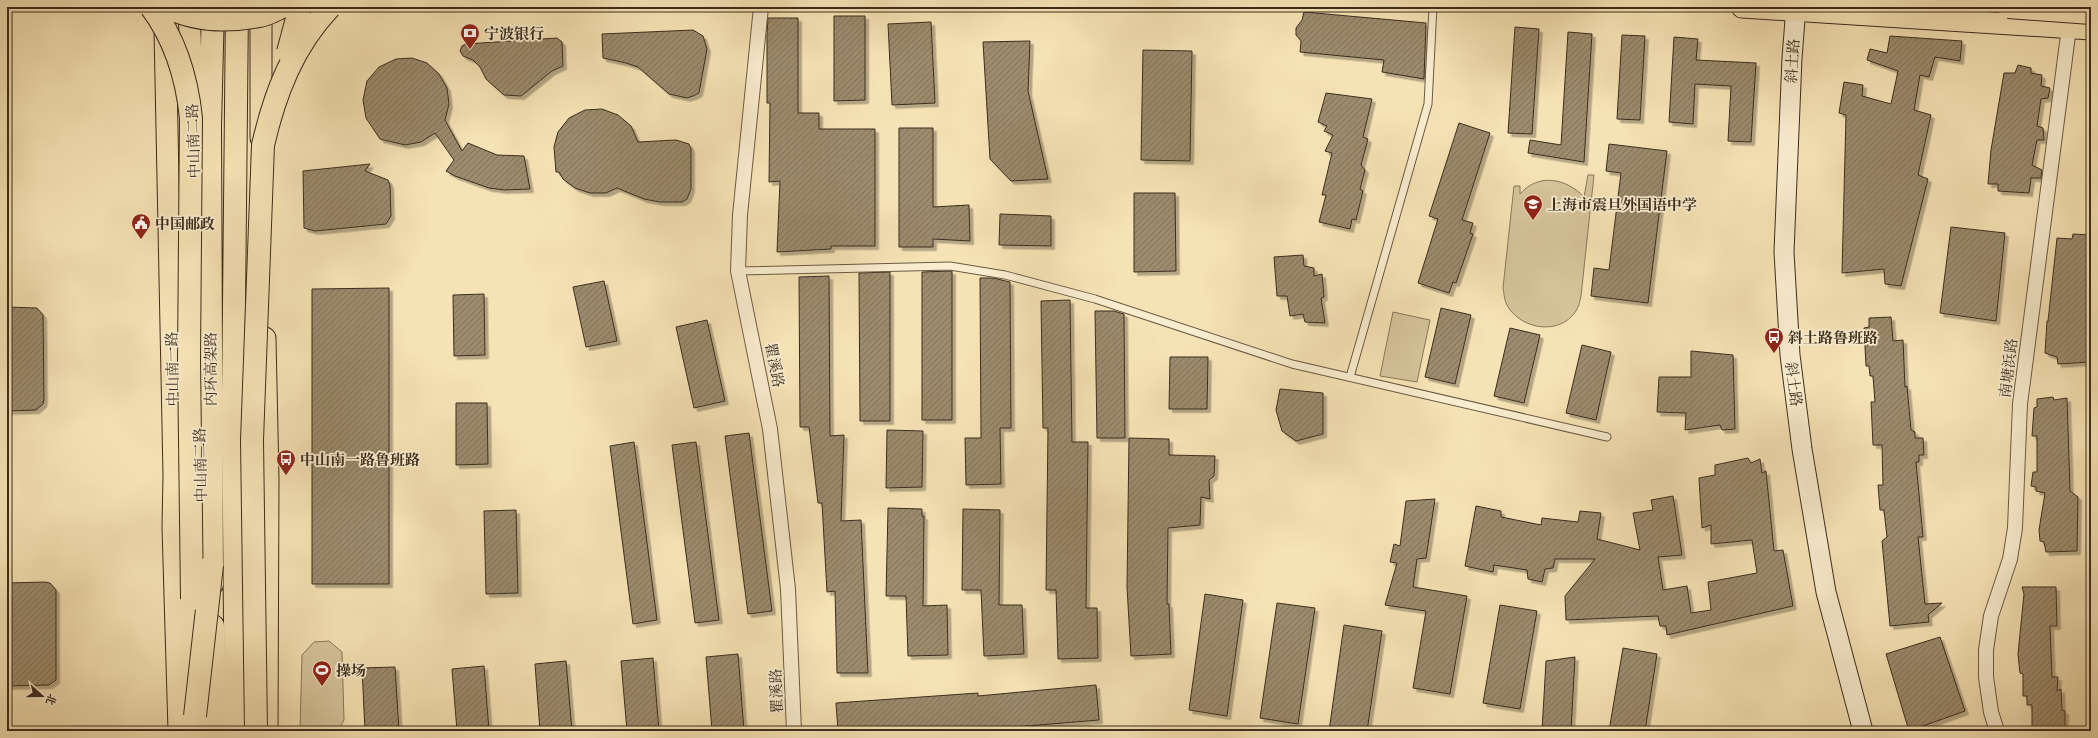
<svg xmlns="http://www.w3.org/2000/svg" width="2098" height="738" font-family="'EB Garamond','Noto Serif SC',serif">
<style>
.grass{fill:#d6c49b;stroke:#88785c}
.building{fill:url(#building-hatch);stroke:#3b2c1e;filter:url(#shadow)}
.lines{fill:none;stroke-linecap:round;stroke-linejoin:round}
.service-casing{stroke:#6a5a44;stroke-width:9}
.minor-casing{stroke:#6a5a44;stroke-width:16}
.secondary-casing{stroke:#3b2c1e;stroke-width:21}
.primary-casing{stroke:#3b2c1e;stroke-width:23}
.trunk-casing{stroke:#3b2c1e;stroke-width:24}
.service{stroke:#f9edcf;stroke-width:7}
.minor{stroke:#f9edcf;stroke-width:14}
.secondary{stroke:#f9edcf;stroke-width:19}
.primary{stroke:#f6e3b5;stroke-width:21}
.trunk{stroke:#f6e3b5;stroke-width:22}
.trunk-bridge-casing{stroke:#3b2c1e;stroke-width:24;stroke-linecap:butt}
.trunk-bridge{stroke:#f6e3b5;stroke-width:22}
.labels{text-anchor:middle;dominant-baseline:central;stroke-width:3.5;stroke-linejoin:round;paint-order:stroke}
.poi-label{font-size:15px;font-weight:bold;fill:#3b2c1e;stroke:#f9edcf;text-anchor:start}
.street-label{font-size:15px;fill:#3b2c1e;stroke:#f9edcf}
</style>
<defs>
<pattern id="building-hatch" width="6" height="6" patternUnits="userSpaceOnUse"><rect width="6" height="6" fill="#9c8b6d"/><path d="M-1 1l2-2M0 6l6-6M5 7l2-2" fill="none" stroke="#807259"/></pattern>
<filter id="shadow"><feDropShadow dx="3.5" dy="3.5" stdDeviation="0" flood-color="#0004"/></filter>
</defs>
<rect width="100%" height="100%" fill="#f6e3b5"/>
<filter id="stains"><feTurbulence type="fractalNoise" baseFrequency=".005" numOctaves="4"/><feColorMatrix values="0 0 0 0 .2 0 0 0 0 .09 0 0 0 0 .02 0 0 0 .5 -.17"/></filter>
<radialGradient id="worn" r=".72"><stop offset=".6" stop-color="#630" stop-opacity="0"/><stop offset="1" stop-color="#630" stop-opacity=".3"/></radialGradient>
<!-- grass -->
<path class="grass" d="M1588 175H1594L1581 296C1580 300 1579 307 1576 311 1559 337 1518 329 1506 303 1504 299 1504 292 1503 288L1514 186H1520V194C1539 172 1567 179 1584 197Z
M1393 312 1430 320 1417 382 1380 376Z
M329 641 342 652 344 720 338 731H304L300 728 302 655 314 642Z"/>
<!-- building -->
<path class="building" d="M1304 12 1426 23 1424 79 1382 72 1384 60 1300 52 1301 41 1296 35V28L1302 20Z
M834 16H865V100L834 101Z
M768 18H798V113H819V129H875V246H831V249L777 252 780 181 769 182 770 103H767V34Z
M931 22 935 103 892 105 888 24Z
M1515 27 1539 29 1532 134 1508 133Z
M693 30 703 36 707 49 699 93 693 96 687 98 669 94 638 67 626 63 603 58 602 34Z
M1568 32 1592 34 1584 162 1528 153 1530 140 1561 145Z
M1622 35 1645 36 1640 120 1617 119Z
M1890 36 1962 41 1960 61 1935 57 1929 77 1920 75 1914 110 1931 115 1918 175 1928 179 1901 286 1885 284 1884 269 1842 273 1846 115 1839 113 1844 82 1863 85 1862 96 1891 104 1898 71 1867 60 1870 49 1887 53Z
M1674 37 1698 39 1696 60 1756 63 1751 142 1728 141 1731 86 1695 84 1693 124 1669 122Z
M557 38 562 42 563 66 552 71 521 96 504 95 486 79 480 67 473 60 463 56 460 51 462 46 466 44Z
M1030 41 1028 91 1048 179 1011 181 990 159 983 42Z
M1143 50 1192 51 1190 161 1141 160Z
M412 58 427 63 439 74 447 88 449 104 445 120 462 151 468 143 497 155 524 156 530 189 504 190 489 188 455 176 446 171 454 160 435 133 421 142 405 145 380 139 366 118 363 100 367 81 379 67 396 59Z
M2018 65 2031 68V73L2042 75 2041 86 2050 88 2048 98 2041 99 2037 126 2043 128 2044 140H2037L2032 165 2042 170 2041 178H2031L2029 193 1998 191V184H1988L1991 150 2004 73H2015Z
M1326 93 1372 99 1363 137 1368 139 1361 165 1365 170 1360 189 1363 191 1356 220 1352 219 1350 229 1319 222 1326 195H1322L1332 153 1325 151 1333 135 1324 131 1327 126 1318 122Z
M602 109 618 115 631 126 638 142 676 140 689 144 691 149V189L687 199 682 202H660L644 199 617 188 606 193H590L575 188 563 179 559 172H556L554 147 558 132 569 118 585 110Z
M1459 123 1490 133 1462 220 1473 223 1470 233 1473 234 1456 283 1453 282 1449 293 1418 283 1438 219 1429 216Z
M899 128H933V207L969 205 970 241 933 239V247H899Z
M1609 144 1667 151 1648 303 1591 296 1594 268 1609 270 1621 173 1606 171Z
M370 164 365 171 388 180 390 185 391 216 386 224 315 231 304 228 303 171Z
M1134 193H1175L1176 271 1134 272Z
M1000 214 1051 216V246L999 245Z
M1951 227 2005 233 1996 321 1940 313Z
M2073 234 2091 235V353L2090 362 2058 364 2057 357 2045 353 2047 321H2048L2057 238 2072 239Z
M1303 255 1304 266 1314 268V276L1322 274 1324 297 1321 298 1325 323 1305 322 1303 314 1290 316 1287 296H1277L1274 257Z
M952 271V420H922V272Z
M890 272V421H860L859 273Z
M829 276 830 436 844 435 841 521 861 520 868 673H837L835 591 827 592 822 503H818L809 427H800L799 277Z
M980 278H993L1010 282 1011 428H1000L1001 484 966 485 965 438H981Z
M604 281 617 341 586 347 573 287Z
M389 288V584H312V289Z
M484 294 485 355 454 356 453 295Z
M1070 300 1072 442H1088L1086 608H1097L1098 658 1058 659 1056 590H1046L1048 428H1043L1041 301Z
M7 307 37 308 43 315 44 400 43 404 36 410 7 411Z
M1441 308 1471 315 1455 384 1425 377Z
M1095 311H1114L1124 314 1125 438H1097Z
M1891 317 1893 341 1903 340 1905 387 1907 386 1911 430 1915 432V438H1923L1924 455H1919V462H1916L1923 537H1918L1925 604 1942 603 1928 615 1929 622 1890 626 1882 541 1887 537 1884 510H1880L1878 485H1883L1882 445H1873L1871 402H1875L1873 376H1870L1869 366H1866L1864 328 1869 327V318Z
M707 320 725 401 694 408 676 327Z
M1510 328 1540 335 1524 403 1494 396Z
M1582 345 1611 352 1596 420 1566 413Z
M1691 351 1733 355 1735 429 1722 430 1720 425 1685 430 1686 413 1657 412 1659 377H1691Z
M1170 357H1208L1207 409H1169Z
M1280 389 1323 393V434L1296 441 1282 431 1276 410Z
M2053 397 2054 400 2067 398 2070 491 2078 497 2077 551 2046 552 2044 542 2040 541 2039 530 2045 493 2036 491V487L2031 486 2033 472H2037V436H2032L2034 408 2037 407V399Z
M456 403H487L488 464 456 465Z
M887 430 923 431 922 487 886 488Z
M749 433 772 611 748 614 725 436Z
M1129 438 1169 439V455L1215 456 1214 476 1209 480 1210 499 1201 497 1200 525 1168 528 1167 604H1169L1171 654 1131 656 1127 587Z
M634 442 657 620 633 624 610 446Z
M696 442 719 620 695 623 672 445Z
M1748 458 1751 463 1760 459 1762 473 1766 471 1774 551 1783 550 1793 606 1667 635 1666 626H1660L1658 616 1566 620 1565 596 1595 559H1555L1553 568 1545 569 1542 582 1528 579 1527 570 1494 565 1493 572 1465 566 1476 506 1501 511V517L1541 525 1542 518 1578 522 1580 511 1601 513 1597 539 1640 550 1633 513 1653 510 1651 500 1673 496 1682 555 1658 557 1663 590 1687 586 1691 613 1711 610 1708 582 1757 573 1752 540 1711 544V525L1702 528 1699 478 1715 475V465Z
M1435 499 1426 558 1417 559 1413 587 1467 596 1450 694 1413 688 1426 611 1385 605 1397 563 1390 562 1394 544 1400 546 1406 501Z
M888 508 922 509V516H924L923 606 947 605 948 655 908 656 906 596H886Z
M963 509 1000 510 999 605H1022L1024 654 984 656 981 590H962Z
M516 510 518 593 486 594 484 511Z
M45 582 50 583 56 590V680L49 685 7 686V583Z
M2022 587H2056L2057 626H2050L2052 677H2058L2057 691 2061 689 2062 710 2065 711V731H2032V705H2027V696H2023V674L2020 673 2018 654 2024 594Z
M1205 594 1243 600 1227 716 1189 710Z
M1277 603 1315 608 1298 724 1260 718Z
M1500 605 1537 611 1520 709 1483 703Z
M1344 625 1382 631 1367 731H1329Z
M1940 637 1965 711 1909 731 1886 654Z
M1623 648 1657 654 1645 731H1609Z
M738 654 744 731H712L706 657Z
M1575 657 1571 731H1542L1546 661Z
M653 658 659 731H627L621 661Z
M566 661 572 731H540L535 664Z
M484 666 489 731H457L452 669Z
M395 667 399 731H365L362 668Z
M1096 685 1099 720 991 729V728L945 731H838L836 703 978 693V696Z"/>
<g class="lines">
<!-- service casing -->
<g class="service-casing">
<path id="service" d="M738 271 950 266 1005 275 1095 299 1292 364 1607 437
M1350 377 1428 104 1433 7"/>
</g>
<!-- minor casing -->
<g class="minor-casing">
<path id="minor" d="M761 7 740 215 738 271 770 429 788 589 794 731
M1997 731 1991 712 1986 677V650L1991 616 2010 559 2015 528 2020 404 2070 20"/>
</g>
<!-- secondary casing -->
<g class="secondary-casing">
<path id="secondary" d="M1796 7 1792 58 1784 252 1790 355 1802 449 1826 592 1863 731"/>
</g>
<!-- primary casing -->
<g class="primary-casing">
<path id="primary" d="M189 7 192 90
M261 7V138
M1742 7 2091 29
M165 30 174 475 173 527 179 731
M265 338 268 478 267 731"/>
</g>
<!-- trunk casing -->
<g class="trunk-casing">
<path id="trunk" d="M212 584 210 126 213 7
M192 599 194 665
M213 626 214 731
M194 698 195 731
M236 731 233 405 237 7"/>
</g>
<!-- service -->
<use href="#service" class="service"/>
<!-- minor -->
<use href="#minor" class="minor"/>
<!-- secondary -->
<use href="#secondary" class="secondary"/>
<!-- primary -->
<use href="#primary" class="primary"/>
<!-- trunk -->
<use href="#trunk" class="trunk"/>
<!-- trunk-bridge casing -->
<g class="trunk-bridge-casing">
<path id="trunk-bridge" d="M151 7C175 39 187 79 191 118L189 360 192 599
M167 7C195 21 228 22 259 16 267 15 275 10 282 7
M2008 7 2091 13
M288 52 300 7
M195 716 212 565
M256 731 252 440 263 145C275 93 293 46 330 7"/>
</g>
<!-- trunk-bridge -->
<use href="#trunk-bridge" class="trunk-bridge"/>
</g>
<!-- icons -->
<defs>
<g id="bank-pin" transform="scale(1)"><path d="M0 17L-7.5 6A9.5 9.5 0 1 1 7.5 6Z" fill="#8f2418" stroke="#f9edcf"/><path d="M-6-4H6V4H-6ZM0-2.3a2.3 2.3 0 1 0 0 4.6a2.3 2.3 0 1 0 0-4.6Z" fill="#fff"/></g>
<g id="school-pin" transform="scale(1)"><path d="M0 17L-7.5 6A9.5 9.5 0 1 1 7.5 6Z" fill="#8f2418" stroke="#f9edcf"/><path d="M0-5L7-2L0 1L-7-2ZM-4 1L0 2.5L4 1V4Q0 6-4 4Z" fill="#fff"/></g>
<g id="civic-pin" transform="scale(1)"><path d="M0 17L-7.5 6A9.5 9.5 0 1 1 7.5 6Z" fill="#8f2418" stroke="#f9edcf"/><path d="M-.6-6.5H3V-4.5H.6V-3L4-1V1h2V6H-6V1h2V-1L-.6-3ZM-1.2 2.5V6h2.4V2.5Z" fill="#fff"/></g>
<g id="bus-pin" transform="scale(1)"><path d="M0 17L-7.5 6A9.5 9.5 0 1 1 7.5 6Z" fill="#8f2418" stroke="#f9edcf"/><path d="M-5-6H5V4H4V6H2V4H-2V6H-4V4H-5ZM-3.5-4V0h7V-4ZM-3.5 1.2v1.5H-2V1.2ZM2 1.2v1.5H3.5V1.2Z" fill="#fff"/></g>
<g id="stadium-pin" transform="scale(1)"><path d="M0 17L-7.5 6A9.5 9.5 0 1 1 7.5 6Z" fill="#8f2418" stroke="#f9edcf"/><path d="M0-5a6.5 5 0 1 0 0 10a6.5 5 0 1 0 0-10ZM-3.5-1.8h7v3.6h-7Z" fill="#fff"/></g>
</defs>
<g fill-rule="evenodd">
<use href="#bank-pin" x="470" y="33"/>
<use href="#school-pin" x="1533" y="204"/>
<use href="#civic-pin" x="141" y="223"/>
<use href="#bus-pin" x="1774" y="337"/>
<use href="#bus-pin" x="286" y="459"/>
<use href="#stadium-pin" x="322" y="670"/>
</g>
<g class="labels">
<!-- poi labels -->
<g class="poi-label">
<text x="484" y="33">宁波银行</text>
<text x="1547" y="204">上海市震旦外国语中学</text>
<text x="155" y="223">中国邮政</text>
<text x="1788" y="337">斜土路鲁班路</text>
<text x="300" y="459">中山南一路鲁班路</text>
<text x="336" y="670">操场</text>
</g>
<!-- street labels -->
<g class="street-label">
<text transform="translate(1792 61) rotate(-86)">斜土路</text>
<text transform="translate(193 141) rotate(-92)">中山南二路</text>
<text transform="translate(775 365) rotate(79)">瞿溪路</text>
<text transform="translate(2008 368) rotate(-83)">南塘浜路</text>
<text transform="translate(172 369) rotate(-91)">中山南一路</text>
<text transform="translate(210 369) rotate(-90)">内环高架路</text>
<text transform="translate(1794 384) rotate(82)">斜土路</text>
<text transform="translate(200 465) rotate(-91)">中山南二路</text>
<text transform="translate(776 691) rotate(-92)">瞿溪路</text>
</g>
</g>
<!-- margin -->
<rect width="2098" height="738" fill="none" stroke="#f6e3b5" stroke-width="24"/>
<rect x="8" y="8" width="2082" height="722" fill="none" stroke="#3b2c1e" stroke-width="2"/>
<rect x="12" y="12" width="2074" height="714" fill="none" stroke="#3b2c1e"/>
<!-- north arrow -->
<g transform="translate(42 696) rotate(111)" stroke="#f9edcf" stroke-width="3" paint-order="stroke">
<path d="M0-3L7 15L0 10L-7 15Z" fill="#3b2c1e"/>
<text y="-6" font-size="11" font-weight="bold" text-anchor="middle" fill="#3b2c1e">北</text>
</g>
<rect width="100%" height="100%" filter="url(#stains)"/>
<rect width="100%" height="100%" fill="url(#worn)"/>
</svg>
